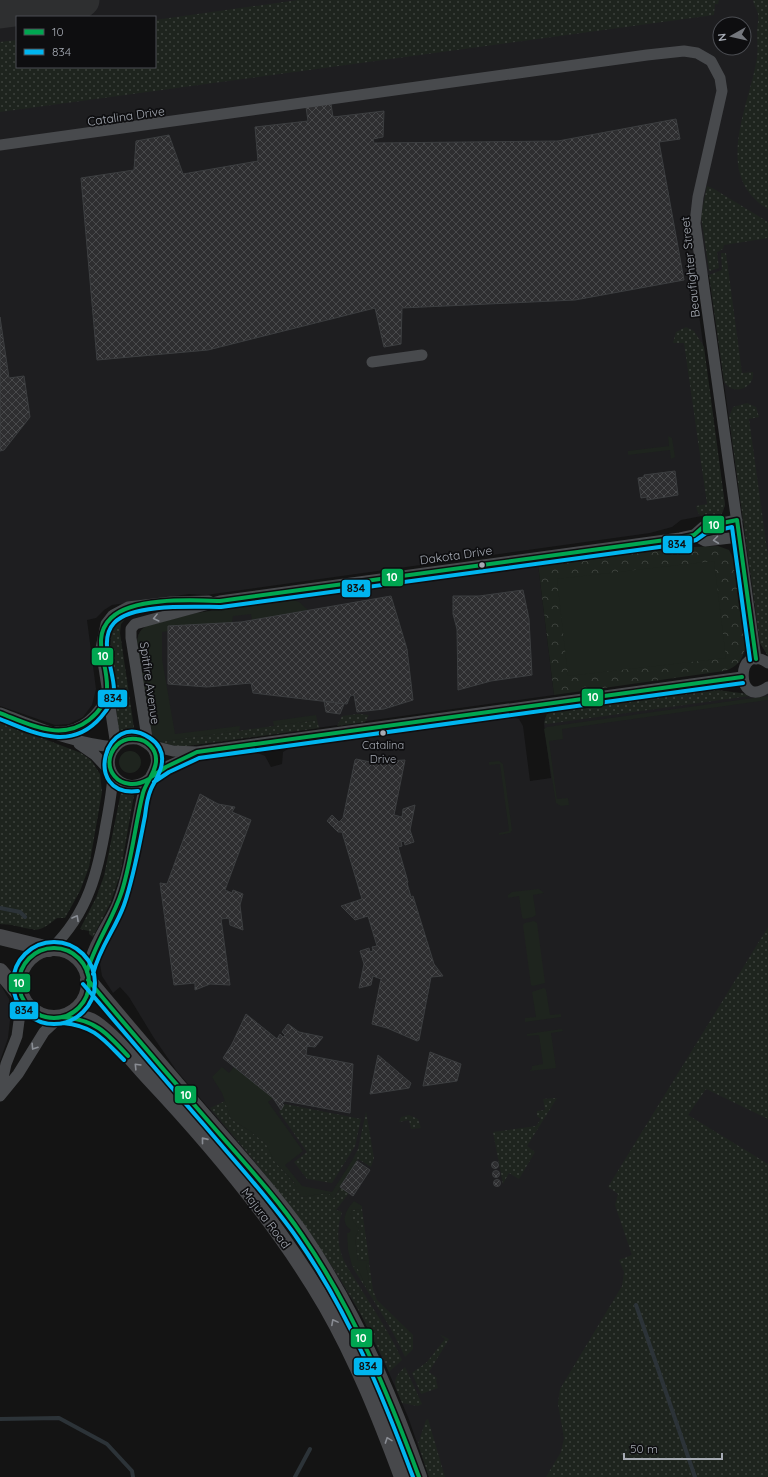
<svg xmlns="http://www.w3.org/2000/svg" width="768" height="1477" font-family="Quicksand,sans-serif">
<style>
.built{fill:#1e1e20;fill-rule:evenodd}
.grass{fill:url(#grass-dots)}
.forest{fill:url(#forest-crowns)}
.garden{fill:#1e241e}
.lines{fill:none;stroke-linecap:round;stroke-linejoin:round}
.stream{stroke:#2c3338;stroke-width:4}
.taxiway{stroke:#2e2f30;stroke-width:35}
.building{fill:url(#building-cross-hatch);stroke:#3c3e40}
.street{stroke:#484a4d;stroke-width:11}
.secondary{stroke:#47484b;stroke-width:16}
.bus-1-casing{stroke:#0e0e10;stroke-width:7}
.bus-2-casing{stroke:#0e0e10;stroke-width:7}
.bus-1{stroke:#00a651;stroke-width:4}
.bus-2{stroke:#00b5ef;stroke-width:4}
.oneway{stroke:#8a8e95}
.oneway2{stroke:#8a8d94}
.bus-dot{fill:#a6abb4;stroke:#0e0e10;stroke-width:1.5}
.labels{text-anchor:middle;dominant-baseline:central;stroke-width:3.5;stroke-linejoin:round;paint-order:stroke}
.bus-label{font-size:11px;fill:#a6abb4;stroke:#0e0e10}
.street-label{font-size:12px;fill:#a6abb4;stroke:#0e0e10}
.line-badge{stroke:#0e0e10;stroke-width:1.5}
.badge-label{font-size:11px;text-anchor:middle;font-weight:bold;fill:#fff}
.pale-badge-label{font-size:11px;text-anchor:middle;font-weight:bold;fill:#111}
</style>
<defs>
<pattern id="grass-dots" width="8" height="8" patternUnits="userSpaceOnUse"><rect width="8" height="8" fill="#1e241e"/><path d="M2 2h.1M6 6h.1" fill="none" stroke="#3c413c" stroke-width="1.8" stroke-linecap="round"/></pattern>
<pattern id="forest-crowns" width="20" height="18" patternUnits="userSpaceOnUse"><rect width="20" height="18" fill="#1e241e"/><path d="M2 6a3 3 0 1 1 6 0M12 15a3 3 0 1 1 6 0" fill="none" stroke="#3c413c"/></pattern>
<pattern id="building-cross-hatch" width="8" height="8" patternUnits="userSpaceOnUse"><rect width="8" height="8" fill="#2e2e30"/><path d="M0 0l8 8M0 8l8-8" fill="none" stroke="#494a4c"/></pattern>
</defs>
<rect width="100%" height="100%" fill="#141414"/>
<!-- built -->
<path class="built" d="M0 0H768V656L760 643 709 275 694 278 725 505 723 512 718 517 710 519 702 516 681 520 672 527 650 533 206 595 189 594 112 605 104 610 96 618 87 620 96 689 92 705 83 717 69 724 55 725 0 706ZM17 17H155V67H17ZM720 24H744V48H720Z
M538 564 554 695 180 747 155 740 153 737 149 724 137 642 138 635 142 629 216 609Z
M709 689 750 695 768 692V1477H429L408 1417 386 1366 361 1315 324 1254 271 1181 176 1070 154 1038 129 997 120 987 113 993 102 976 100 964 101 953 125 909 132 888 138 859 150 790 159 776 192 761 255 752 265 756 271 767 282 764 283 752 291 747 509 717 519 719 523 726 530 781 551 778 544 724 545 718 549 712Z
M0 984 9 999 11 1011 8 1038 0 1061Z"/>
<!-- grass -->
<path class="grass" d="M298 0H719L718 4H715L714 15 0 112V42L17 40V67H155V20Z
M753 0H768V209C711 175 750 106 757 57 758 49 757 40 757 32 757 25 759 22 758 14 757 9 754 6 753 0Z
M707 186 714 189 768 222V238L724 245 723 249 717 252 719 268 710 271 709 270 701 216Z
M721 253H726L742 373 753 372C755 390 731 396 724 381L709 275 722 270Z
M686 327 694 331 704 347 725 505 721 515 710 519C702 518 697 514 696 506L707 504 684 343H673L676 332Z
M747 403 756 407 759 417 749 419 768 556V656L760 643 729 417 733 407Z
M124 616 126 618 121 624 120 633 134 728 132 730 119 731 108 651 110 634 117 622Z
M709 689 756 695 547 724 544 723 547 714 555 710Z
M358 714 369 715 365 722 337 726 342 716Z
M317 720 319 728 180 747 158 742Z
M0 722 81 753 91 760 100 774 102 792 89 867 80 891 65 918H57C38 933 39 931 16 926 11 924 5 925 0 924Z
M121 792 134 795 120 875 110 904 93 937 89 934V931L80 929 96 898 104 876Z
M768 927V1119L706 1089 688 1115 768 1164V1477H546L561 1452 564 1438 558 1404 560 1389 622 1286 624 1272 619 1260 632 1255 615 1205 618 1194 608 1187Z
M557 1098 527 1146 535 1152 519 1179 509 1173 503 1184 493 1132 536 1126 541 1119 537 1116V1111L545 1110 543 1099Z
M225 1101 231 1119 250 1131 266 1144 276 1163 297 1186 301 1197 328 1193 334 1198 341 1188 349 1193 336 1210 342 1212C338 1225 337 1236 340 1249 342 1261 351 1273 358 1284 373 1309 390 1333 402 1360L389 1372C347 1273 279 1189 210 1108Z
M285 1104 361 1119 355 1146 332 1183 307 1179 294 1162 307 1152 279 1112Z
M366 1112 374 1158 371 1167 358 1159 357 1161 353 1159 358 1149Z
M409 1115 418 1119 421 1128 411 1129 409 1120 399 1122 401 1117Z
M362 1209 369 1260 358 1261 355 1238 359 1229 352 1221 351 1210Z
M369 1263 373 1290 377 1300 413 1335V1349L405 1357C391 1325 370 1296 352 1266L357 1267 367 1289 370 1288 366 1264Z
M439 1334 449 1339 429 1372 437 1378 436 1381 438 1388 421 1394 412 1373 427 1362 445 1339Z
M405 1367 422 1404 418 1406 402 1403C396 1386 389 1381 405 1367Z
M428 1419 445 1477H429L418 1444 426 1420Z"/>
<!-- forest -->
<path class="forest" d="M718 546 729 550 733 558 745 648C743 660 736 668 724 671L554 695 538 564 647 549Z"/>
<!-- garden -->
<path class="garden" d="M668 436 672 438 675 457 671 459 670 450 628 455V451L669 446Z
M714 561 726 658 568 676 557 579Z
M291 599 299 602 308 610 252 620 251 614 233 616 232 623 168 626V631L162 632V659L175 734 240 726 239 731 158 742 152 735 149 724 137 642C138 634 140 630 146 626L196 613Z
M768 696V700L562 729 563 739 549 741 557 799 568 798 569 805 561 806 556 803 544 729 547 727Z
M316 715 317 720 274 726 273 721Z
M119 762a11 11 0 1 1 22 0a11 11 0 1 1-22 0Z
M499 761 503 764 512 830 510 833 499 835V833L509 831 500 764 489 765V762Z
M539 889 544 893 533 895 536 915 533 917 524 919 522 917 519 896 508 898V895L512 892Z
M534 921 537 923 545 983 533 986 531 985 523 925 525 923Z
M544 988 546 990 550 1015 561 1014V1017L525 1022V1018L536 1017 532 992Z
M562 1029 563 1031 551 1033 556 1068 529 1071 532 1069V1066L543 1064 539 1035 527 1036V1034Z
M222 1067 229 1073 234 1067 273 1098 268 1102 303 1151 285 1165 302 1186 332 1192 353 1159 357 1161 334 1198 328 1193 301 1197 294 1182 274 1161 266 1144 250 1131 231 1119 222 1093 212 1077Z
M354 1201 362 1206V1209L351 1210 353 1221 359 1229 355 1238 358 1261 369 1260V1263L366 1264 370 1288 367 1289 357 1267 352 1266 348 1250 347 1233H349L351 1230C339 1222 346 1210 354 1201Z"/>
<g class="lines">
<!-- stream -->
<path class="stream" d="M0 908 20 912 25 917
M636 1305 695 1477
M0 1419 59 1418 107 1444 132 1471 133 1477
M295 1477 310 1449"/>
<!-- taxiway -->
<path class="taxiway" d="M0 11 82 0"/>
</g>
<!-- building -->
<path class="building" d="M331 104 333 117 384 111 383 137 373 139 374 143 558 141 676 119 680 139 659 142 684 280 575 300 402 308 401 344 384 347 375 308 208 350 97 360 81 178 134 170 136 141 169 135 183 174 258 161 255 127 308 121 306 107Z
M0 317 9 378 24 376 30 417 4 450 0 451Z
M675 471 678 495 647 500V497L641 498 638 478 644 477V475Z
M523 590 529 619 532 675 491 681 458 690 457 629 453 614V596H479Z
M391 596 407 649 413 700 384 709 357 712 354 695 350 696 347 704 253 693 251 683 207 687 168 684V626L241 622Z
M324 701 344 704 340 714 326 712Z
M356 759 370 762 405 760 394 815 402 817 403 809 415 805 410 830 414 842 405 845 404 841 401 842 402 846 398 847 408 882 407 883 411 897 413 896 434 964 443 976 431 977 419 1040 417 1041 387 1028 372 1024 381 979 373 976 371 985 359 988 364 964 360 951 369 948 370 952 373 951 372 947 377 946 368 916 355 920 341 906 362 899 342 832H338L327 821 332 815 339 822 343 818 355 760Z
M200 794 218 804 235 807 232 812 251 820 225 890 232 893 233 890 243 894 240 905 243 930 230 925 229 918 221 919 230 985 210 984 195 990V983L174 985 160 883 167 884Z
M246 1014 277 1039 280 1034 283 1037 285 1035 282 1032 288 1024 299 1032 323 1037 315 1047 307 1046 306 1055 353 1064 350 1113 285 1101 282 1103 284 1105 281 1110 273 1098 223 1058 232 1044Z
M430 1052 461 1064 457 1081 423 1086Z
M378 1055 411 1083 409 1088 370 1094Z
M357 1161 370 1170 353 1196 340 1187Z
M491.5 1165a3.5 3.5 0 1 1 7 0a3.5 3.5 0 1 1-7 0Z
M492.5 1174a3.5 3.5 0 1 1 7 0a3.5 3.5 0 1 1-7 0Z
M493.5 1183a3.5 3.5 0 1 1 7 0a3.5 3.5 0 1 1-7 0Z"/>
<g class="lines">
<!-- street -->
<path class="street" d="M0 145 647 55 684 51 697 53 711 61 720 78 722 91 698 197 695 223 756 659
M372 362 422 355
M694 535 705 541 739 537
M768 663C735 640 735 711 768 687
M0 713C38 727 74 744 115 747
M56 732C80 734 101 715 108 693
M79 744 95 755 111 772
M148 744 131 638V629L135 624 220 601 680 538 694 535 703 527 737 520
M149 745 173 751 197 752 742 677
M116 746 101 648 106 624 113 615 128 607 171 602 209 601
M152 777 166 767 195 754
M52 948C88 913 98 872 106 824 109 808 112 791 113 775
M87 972C90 961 92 951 98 941 104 928 113 916 118 903 131 868 135 830 143 794 146 778 164 766 153 749 149 744 144 741 138 739 130 738 121 740 116 746 96 768 125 799 149 779
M0 1091 6 1064 17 1036 22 998
M0 1096 18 1074 44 1032 59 1018"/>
<!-- secondary -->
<path class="secondary" d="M0 937 49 949
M19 983a35 35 0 1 1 70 0a35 35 0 1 1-70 0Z
M0 971 21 996
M88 980C124 1023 160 1065 196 1107 232 1149 270 1190 302 1235 353 1310 389 1392 419 1477
M63 1017C73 1017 85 1017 95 1023 115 1037 131 1059 148 1077 212 1145 279 1225 326 1306 357 1360 380 1418 402 1477"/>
<!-- bus-1 casing -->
<g class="bus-1-casing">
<path id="bus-1" d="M0 713C29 724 61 742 89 720 132 687 81 647 111 618 132 597 192 600 220 601L680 538 694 535 703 527 737 520 756 659
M151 777 166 767 197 752 742 677
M19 983a35 35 0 1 1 70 0a35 35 0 1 1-70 0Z
M87 972C95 943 113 920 122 891 132 859 135 825 143 793 146 782 157 771 156 759 156 749 147 740 137 739 130 738 122 740 117 745 97 766 120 796 149 779
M88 980C128 1028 169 1076 210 1123 241 1159 275 1195 302 1235 353 1309 388 1393 419 1477
M63 1017C96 1020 107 1033 128 1056"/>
</g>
<!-- bus-2 casing -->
<g class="bus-2-casing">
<path id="bus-2" d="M0 719C34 733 71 752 101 717 107 710 114 701 114 690 114 670 98 640 114 623 132 603 195 607 221 607L681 544 696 540 706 533 732 527 750 660
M154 782 169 772 199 758 743 683
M13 983a41 41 0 1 1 82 0a41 41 0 1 1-82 0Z
M93 974C100 946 115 930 124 905 134 876 139 846 145 816 146 807 147 798 151 789 155 780 162 772 162 761 163 752 158 743 150 738 105 707 81 798 138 791
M83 984C124 1032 164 1079 205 1126 236 1163 270 1199 297 1238 348 1311 382 1394 413 1477
M63 1023C94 1026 103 1039 124 1060"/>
</g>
<!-- bus-1 -->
<use href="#bus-1" class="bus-1"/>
<!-- bus-2 -->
<use href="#bus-2" class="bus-2"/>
</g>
<!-- one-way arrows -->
<defs><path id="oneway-chevron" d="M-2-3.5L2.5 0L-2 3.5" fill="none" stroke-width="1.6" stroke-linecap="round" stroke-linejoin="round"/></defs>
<g class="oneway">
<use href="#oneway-chevron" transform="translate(716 540) rotate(173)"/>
<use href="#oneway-chevron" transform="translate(156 618) rotate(166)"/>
<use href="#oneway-chevron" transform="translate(76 918) rotate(-61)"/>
<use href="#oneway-chevron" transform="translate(34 1047) rotate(123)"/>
</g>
<g class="oneway2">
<use href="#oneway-chevron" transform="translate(137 1066) rotate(-134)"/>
<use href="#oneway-chevron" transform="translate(204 1140) rotate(-129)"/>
<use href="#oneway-chevron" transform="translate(334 1322) rotate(-118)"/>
<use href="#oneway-chevron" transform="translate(388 1440) rotate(-110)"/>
</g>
<!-- markers -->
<g class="bus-dot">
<circle cx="482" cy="565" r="3.5"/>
<circle cx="383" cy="733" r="3.5"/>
</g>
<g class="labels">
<!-- bus labels -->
<g class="bus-label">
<text x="383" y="745">Catalina<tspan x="383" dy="14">Drive</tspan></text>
</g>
<!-- street labels -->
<g class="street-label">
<text transform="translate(126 116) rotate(-8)">Catalina Drive</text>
<text transform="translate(690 267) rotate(-96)">Beaufighter Street</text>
<text transform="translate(456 555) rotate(-8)">Dakota Drive</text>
<text transform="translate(150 683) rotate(82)">Spitfire Avenue</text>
<text transform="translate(266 1218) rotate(53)">Majura Road</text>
</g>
</g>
<g class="line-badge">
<rect x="702" y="515" width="23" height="19" rx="4" fill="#00a651"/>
<rect x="662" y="535" width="31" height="19" rx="4" fill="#00b5ef"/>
<rect x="381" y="568" width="23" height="19" rx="4" fill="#00a651"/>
<rect x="341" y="579" width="30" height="19" rx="4" fill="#00b5ef"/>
<rect x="91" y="647" width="23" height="19" rx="4" fill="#00a651"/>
<rect x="581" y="688" width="23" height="19" rx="4" fill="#00a651"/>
<rect x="97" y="689" width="31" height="19" rx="4" fill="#00b5ef"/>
<rect x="8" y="973" width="23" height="20" rx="4" fill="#00a651"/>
<rect x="9" y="1001" width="30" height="19" rx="4" fill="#00b5ef"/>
<rect x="174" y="1085" width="23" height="19" rx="4" fill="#00a651"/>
<rect x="350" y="1328" width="23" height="20" rx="4" fill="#00a651"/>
<rect x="353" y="1357" width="30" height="19" rx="4" fill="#00b5ef"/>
</g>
<g class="badge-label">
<text x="714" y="529">10</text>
<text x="392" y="581">10</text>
<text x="103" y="660">10</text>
<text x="593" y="701">10</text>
<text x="19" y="987">10</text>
<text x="186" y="1099">10</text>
<text x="361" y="1342">10</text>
</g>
<g class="pale-badge-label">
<text x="677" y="548">834</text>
<text x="356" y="592">834</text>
<text x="113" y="702">834</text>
<text x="24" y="1014">834</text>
<text x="368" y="1370">834</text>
</g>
<!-- legend -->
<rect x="16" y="16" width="140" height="52" fill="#0e0e10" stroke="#4b4d52"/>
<rect x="24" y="29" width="20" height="6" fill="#00a651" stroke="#4b4d52"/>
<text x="52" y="36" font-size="12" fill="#a6abb4">10</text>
<rect x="24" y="49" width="20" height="6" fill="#00b5ef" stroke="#4b4d52"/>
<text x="52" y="56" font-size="12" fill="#a6abb4">834</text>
<!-- north arrow -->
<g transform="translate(732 36) rotate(262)"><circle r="19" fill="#0e0e10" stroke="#4b4d52"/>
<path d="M0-3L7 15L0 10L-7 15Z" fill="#73767c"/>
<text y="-6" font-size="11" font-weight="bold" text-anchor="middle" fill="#a6abb4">N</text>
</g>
<!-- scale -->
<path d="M624 1453v6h98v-6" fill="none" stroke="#a6abb4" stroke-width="2"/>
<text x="630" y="1453" font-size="12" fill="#a6abb4" stroke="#0e0e10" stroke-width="3" paint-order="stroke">50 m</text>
</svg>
